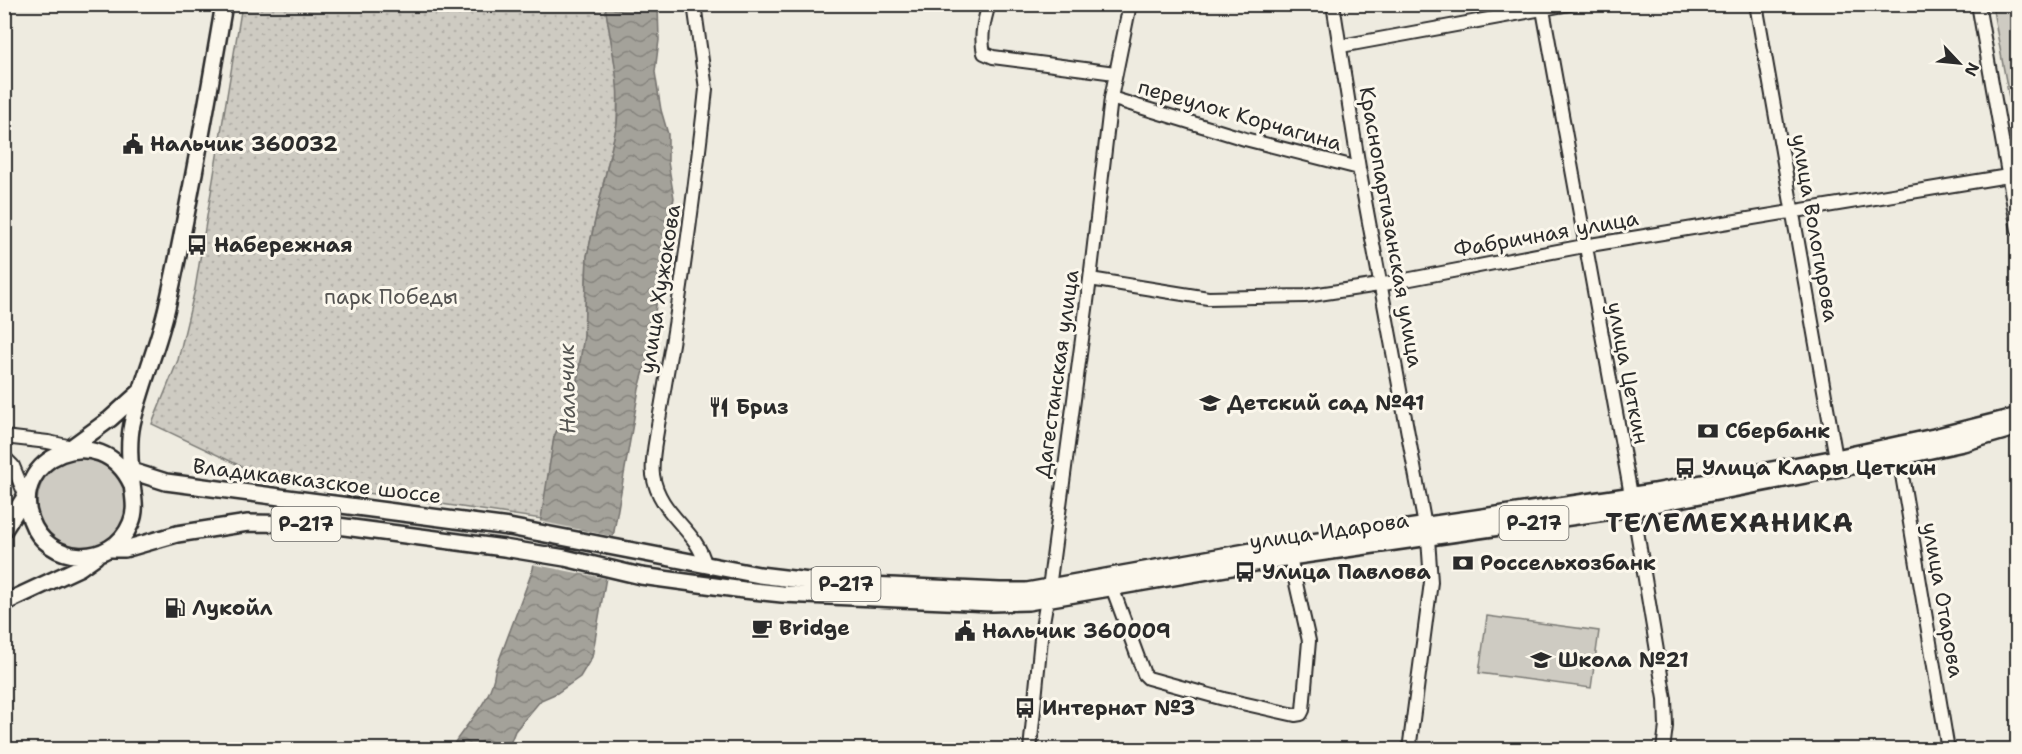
<svg xmlns="http://www.w3.org/2000/svg" width="2022" height="754" font-family="'Shantell Sans',sans-serif">
<style>
.green{fill:#cecbc2;stroke:#7c7b76;stroke-width:1.5}
.park{fill:url(#park-dots);stroke:#7c7b76;stroke-width:1.5}
.water{fill:url(#water-waves);stroke:#74726e;stroke-width:1.5}
.pier{fill:#eeebe0}
.lines{fill:none;stroke-linecap:round;stroke-linejoin:round}
.minor-casing{stroke:#2b2b2b;stroke-width:16}
.major-casing{stroke:#2b2b2b;stroke-width:20}
.minor{stroke:#fbf7ec;stroke-width:12}
.major{stroke:#fbf7ec;stroke-width:15}
.labels{text-anchor:middle;dominant-baseline:central;stroke-width:6;stroke-linejoin:round;paint-order:stroke}
.shield{fill:#fbf7ec;stroke:#696865;stroke-width:1.5}
.shield-label{font-size:20px;font-weight:bold;fill:#2b2b2b}
.street-label{font-size:21px;fill:#2b2b2b;stroke:#fbf7ec}
.poi-label{font-size:21px;font-weight:bold;fill:#2b2b2b;stroke:#fbf7ec;text-anchor:start}
.park-label{font-size:21px;fill:#545351;stroke:#fbf7ec}
.water-label{font-size:22px;font-style:italic;fill:#555552;stroke:#fbf7ec}
.district-label{font-size:27px;font-weight:bold;letter-spacing:1.5px;fill:#2b2b2b;stroke:#fbf7ec}
</style>
<defs>
<pattern id="park-dots" width="8" height="8" patternUnits="userSpaceOnUse" patternTransform="scale(1.5)"><rect width="8" height="8" fill="#cecbc2"/><path d="M2 2h.1M6 6h.1" fill="none" stroke="#b1aea7" stroke-width="1.8" stroke-linecap="round"/></pattern>
<pattern id="water-waves" width="16" height="10" patternUnits="userSpaceOnUse" patternTransform="scale(1.5)"><rect width="16" height="10" fill="#a4a29a"/><path d="M0 5q4-4 8 0t8 0" fill="none" stroke="#86847e"/></pattern>
</defs>
<rect width="100%" height="100%" fill="#eeebe0"/>
<filter id="ink" filterUnits="userSpaceOnUse"><feTurbulence type="fractalNoise" baseFrequency=".0167" numOctaves="2"/><feDisplacementMap in="SourceGraphic" scale="12" xChannelSelector="R" yChannelSelector="G"/><feConvolveMatrix kernelMatrix="1 2 1 2 8 2 1 2 1" color-interpolation-filters="sRGB"/></filter>
<g filter="url(#ink)">
<!-- green -->
<path class="green" d="M1992 5H2017V141Z
M37 503a45 45 0 1 1 90 0a45 45 0 1 1-90 0Z
M1487 616 1599 631 1591 688 1479 673Z"/>
<!-- park -->
<path class="park" d="M242 5H605L618 80 617 124 587 256 584 336 576 388 554 437 542 519 266 478 152 424 178 360 195 289Z"/>
<!-- water -->
<path class="water" d="M605 5H658L659 40 655 72 661 110 668 134V162L674 198 667 231 649 353 639 389 592 657 580 677 557 693 541 700 515 731 508 749 450 750C466 722 491 704 495 671L533 569 554 437 576 388 584 336 587 256 617 124C621 83 611 45 605 5Z"/>
<!-- pier -->
<path class="pier" d="M538 521 616 537 609 579 531 564Z"/>
<g class="lines">
<!-- minor casing -->
<g class="minor-casing">
<path id="minor" d="M694 4 706 89 704 108C695 186 685 265 672 344 667 371 663 398 658 425 656 440 651 459 653 475 659 515 697 529 705 564
M989 4C984 21 980 36 984 53L993 57 1115 73
M1333 4 1359 168 1425 526
M1542 4 1631 495 1665 699 1666 726 1663 750
M1756 4 1836 458
M1978 4 2018 230
M1341 46 1570 4
M1111 98 1245 139 1359 168
M1090 279 1208 298 1305 296 1379 285 1584 246 2008 176
M4 437 48 442 77 448
M4 457 13 466 28 502
M1899 457 1948 750
M1112 587 1144 674 1148 678 1224 699 1295 715 1301 714 1303 710 1309 641 1290 557
M1030 750 1042 628 1049 588 1090 279 1111 98 1130 4
M1409 750 1431 582 1428 538"/>
</g>
<!-- major casing -->
<g class="major-casing">
<path id="major" d="M65 452 110 419 140 392
M122 468 166 482 509 527 759 575 826 583 1000 591H1027L1263 549 1654 492 1836 458 1934 437 2018 416
M132 485C101 417 8 458 31 520 47 565 112 569 131 523 137 509 133 497 132 483 130 463 128 443 132 424 141 384 158 347 167 307 189 207 207 105 224 4
M4 530 28 492
M109 549H125L177 534 248 523 322 524 504 548 565 558 641 576 744 590 782 594 992 603 1028 602 1290 557 1633 508 1899 457 1963 443 2018 427
M4 603 79 568 96 556"/>
</g>
<!-- minor -->
<use href="#minor" class="minor"/>
<!-- major -->
<use href="#major" class="major"/>
</g>
</g>
<!-- icons -->
<defs>
<g id="civic-bare" transform="scale(1.62)"><path d="M-.6-6.5H3V-4.5H.6V-3L4-1V1h2V6H-6V1h2V-1L-.6-3ZM-1.2 2.5V6h2.4V2.5Z" fill="#2b2b2b" stroke="#fbf7ec" stroke-width="2.5" paint-order="stroke"/></g>
<g id="bus-bare" transform="scale(1.62)"><path d="M-5-6H5V4H4V6H2V4H-2V6H-4V4H-5ZM-3.5-4V0h7V-4ZM-3.5 1.2v1.5H-2V1.2ZM2 1.2v1.5H3.5V1.2Z" fill="#2b2b2b" stroke="#fbf7ec" stroke-width="2.5" paint-order="stroke"/></g>
<g id="school-bare" transform="scale(1.62)"><path d="M0-5L7-2L0 1L-7-2ZM-4 1L0 2.5L4 1V4Q0 6-4 4Z" fill="#2b2b2b" stroke="#fbf7ec" stroke-width="2.5" paint-order="stroke"/></g>
<g id="restaurant-bare" transform="scale(1.62)"><path d="M-5-6h1v4h1v-4h1v4h1v-4h1v5L-1.5 .5V6h-2V.5L-5-1ZM5-6V6H3V1.5H1.5Q1.5-4 5-6Z" fill="#2b2b2b" stroke="#fbf7ec" stroke-width="2.5" paint-order="stroke"/></g>
<g id="bank-bare" transform="scale(1.62)"><path d="M-6-4H6V4H-6ZM0-2.3a2.3 2.3 0 1 0 0 4.6a2.3 2.3 0 1 0 0-4.6Z" fill="#2b2b2b" stroke="#fbf7ec" stroke-width="2.5" paint-order="stroke"/></g>
<g id="fuel-bare" transform="scale(1.62)"><path d="M-5.5-6h7V0h2V4h1.3V-2.5L3-4.5l.8-.8L6-3V5H2.5V1h-1V6h-7ZM-4.2-4.7v3.2H.2V-4.7Z" fill="#2b2b2b" stroke="#fbf7ec" stroke-width="2.5" paint-order="stroke"/></g>
<g id="cafe-bare" transform="scale(1.62)"><path d="M-5.5-4.5H6V0H3Q3 3.5 0 3.5H-2.5Q-5.5 3.5-5.5 0ZM3-3.2v2h1.7v-2ZM-6 4.5H4V6H-6Z" fill="#2b2b2b" stroke="#fbf7ec" stroke-width="2.5" paint-order="stroke"/></g>
</defs>
<g fill-rule="evenodd">
<use href="#civic-bare" x="133" y="144"/>
<use href="#bus-bare" x="197" y="245"/>
<use href="#school-bare" x="1210" y="403"/>
<use href="#restaurant-bare" x="719" y="407"/>
<use href="#bank-bare" x="1708" y="431"/>
<use href="#bus-bare" x="1685" y="468"/>
<use href="#bank-bare" x="1463" y="563"/>
<use href="#bus-bare" x="1245" y="572"/>
<use href="#fuel-bare" x="175" y="608"/>
<use href="#cafe-bare" x="762" y="628"/>
<use href="#civic-bare" x="965" y="631"/>
<use href="#school-bare" x="1541" y="660"/>
<use href="#bus-bare" x="1025" y="708"/>
</g>
<g class="labels">
<!-- shield labels -->
<g class="shield">
<rect x="1499.5" y="506" width="69" height="34" rx="4.5"/>
<rect x="271.5" y="507" width="69" height="34" rx="4.5"/>
<rect x="811.5" y="567" width="69" height="34" rx="4.5"/>
</g>
<g class="shield-label">
<text x="1534" y="523">Р-217</text>
<text x="306" y="524">Р-217</text>
<text x="846" y="584">Р-217</text>
</g>
<!-- street labels -->
<g class="street-label">
<text transform="translate(1240 115) rotate(16)">переулок Корчагина</text>
<text transform="translate(1391 227) rotate(80)">Краснопартизанская улица</text>
<text transform="translate(1815 228) rotate(80)">улица Вологирова</text>
<text transform="translate(1546 234) rotate(-10)">Фабричная улица</text>
<text transform="translate(660 289) rotate(-81)">улица Хужокова</text>
<text transform="translate(1628 373) rotate(79)">улица Цеткин</text>
<text transform="translate(1057 374) rotate(-82)">Дагестанская улица</text>
<text transform="translate(317 481) rotate(7)">Владикавказское шоссе</text>
<text transform="translate(1329 531) rotate(-8)">улица Идарова</text>
<text transform="translate(1943 600) rotate(80)">улица Отарова</text>
</g>
<!-- poi labels -->
<g class="poi-label">
<text x="150" y="144">Нальчик 360032</text>
<text x="214" y="245">Набережная</text>
<text x="1227" y="403">Детский сад №41</text>
<text x="736" y="407">Бриз</text>
<text x="1725" y="431">Сбербанк</text>
<text x="1702" y="468">Улица Клары Цеткин</text>
<text x="1480" y="563">Россельхозбанк</text>
<text x="1262" y="572">Улица Павлова</text>
<text x="192" y="608">Лукойл</text>
<text x="779" y="628">Bridge</text>
<text x="982" y="631">Нальчик 360009</text>
<text x="1558" y="660">Школа №21</text>
<text x="1042" y="708">Интернат №3</text>
</g>
<!-- park labels -->
<g class="park-label">
<text x="391" y="297">парк Победы</text>
</g>
<!-- water labels -->
<g class="water-label">
<text transform="translate(567 389) rotate(-91)">Нальчик</text>
</g>
<!-- district labels -->
<g class="district-label">
<text x="1730" y="522">ТЕЛЕМЕХАНИКА</text>
</g>
</g>
<!-- margin -->
<rect width="2022" height="754" fill="none" stroke="#fbf7ec" stroke-width="24"/>
<rect x="12" y="12" width="1998" height="730" fill="none" stroke="#2b2b2b" stroke-width="2" filter="url(#ink)"/>
<!-- north arrow -->
<g transform="translate(1959 63) rotate(116)" stroke="#fbf7ec" stroke-width="4.5" paint-order="stroke">
<path d="M0-4.5L10 22L0 15L-10 22Z" fill="#2b2b2b"/>
<text y="-9" font-size="16" font-weight="bold" text-anchor="middle" fill="#2b2b2b">N</text>
</g>
</svg>
